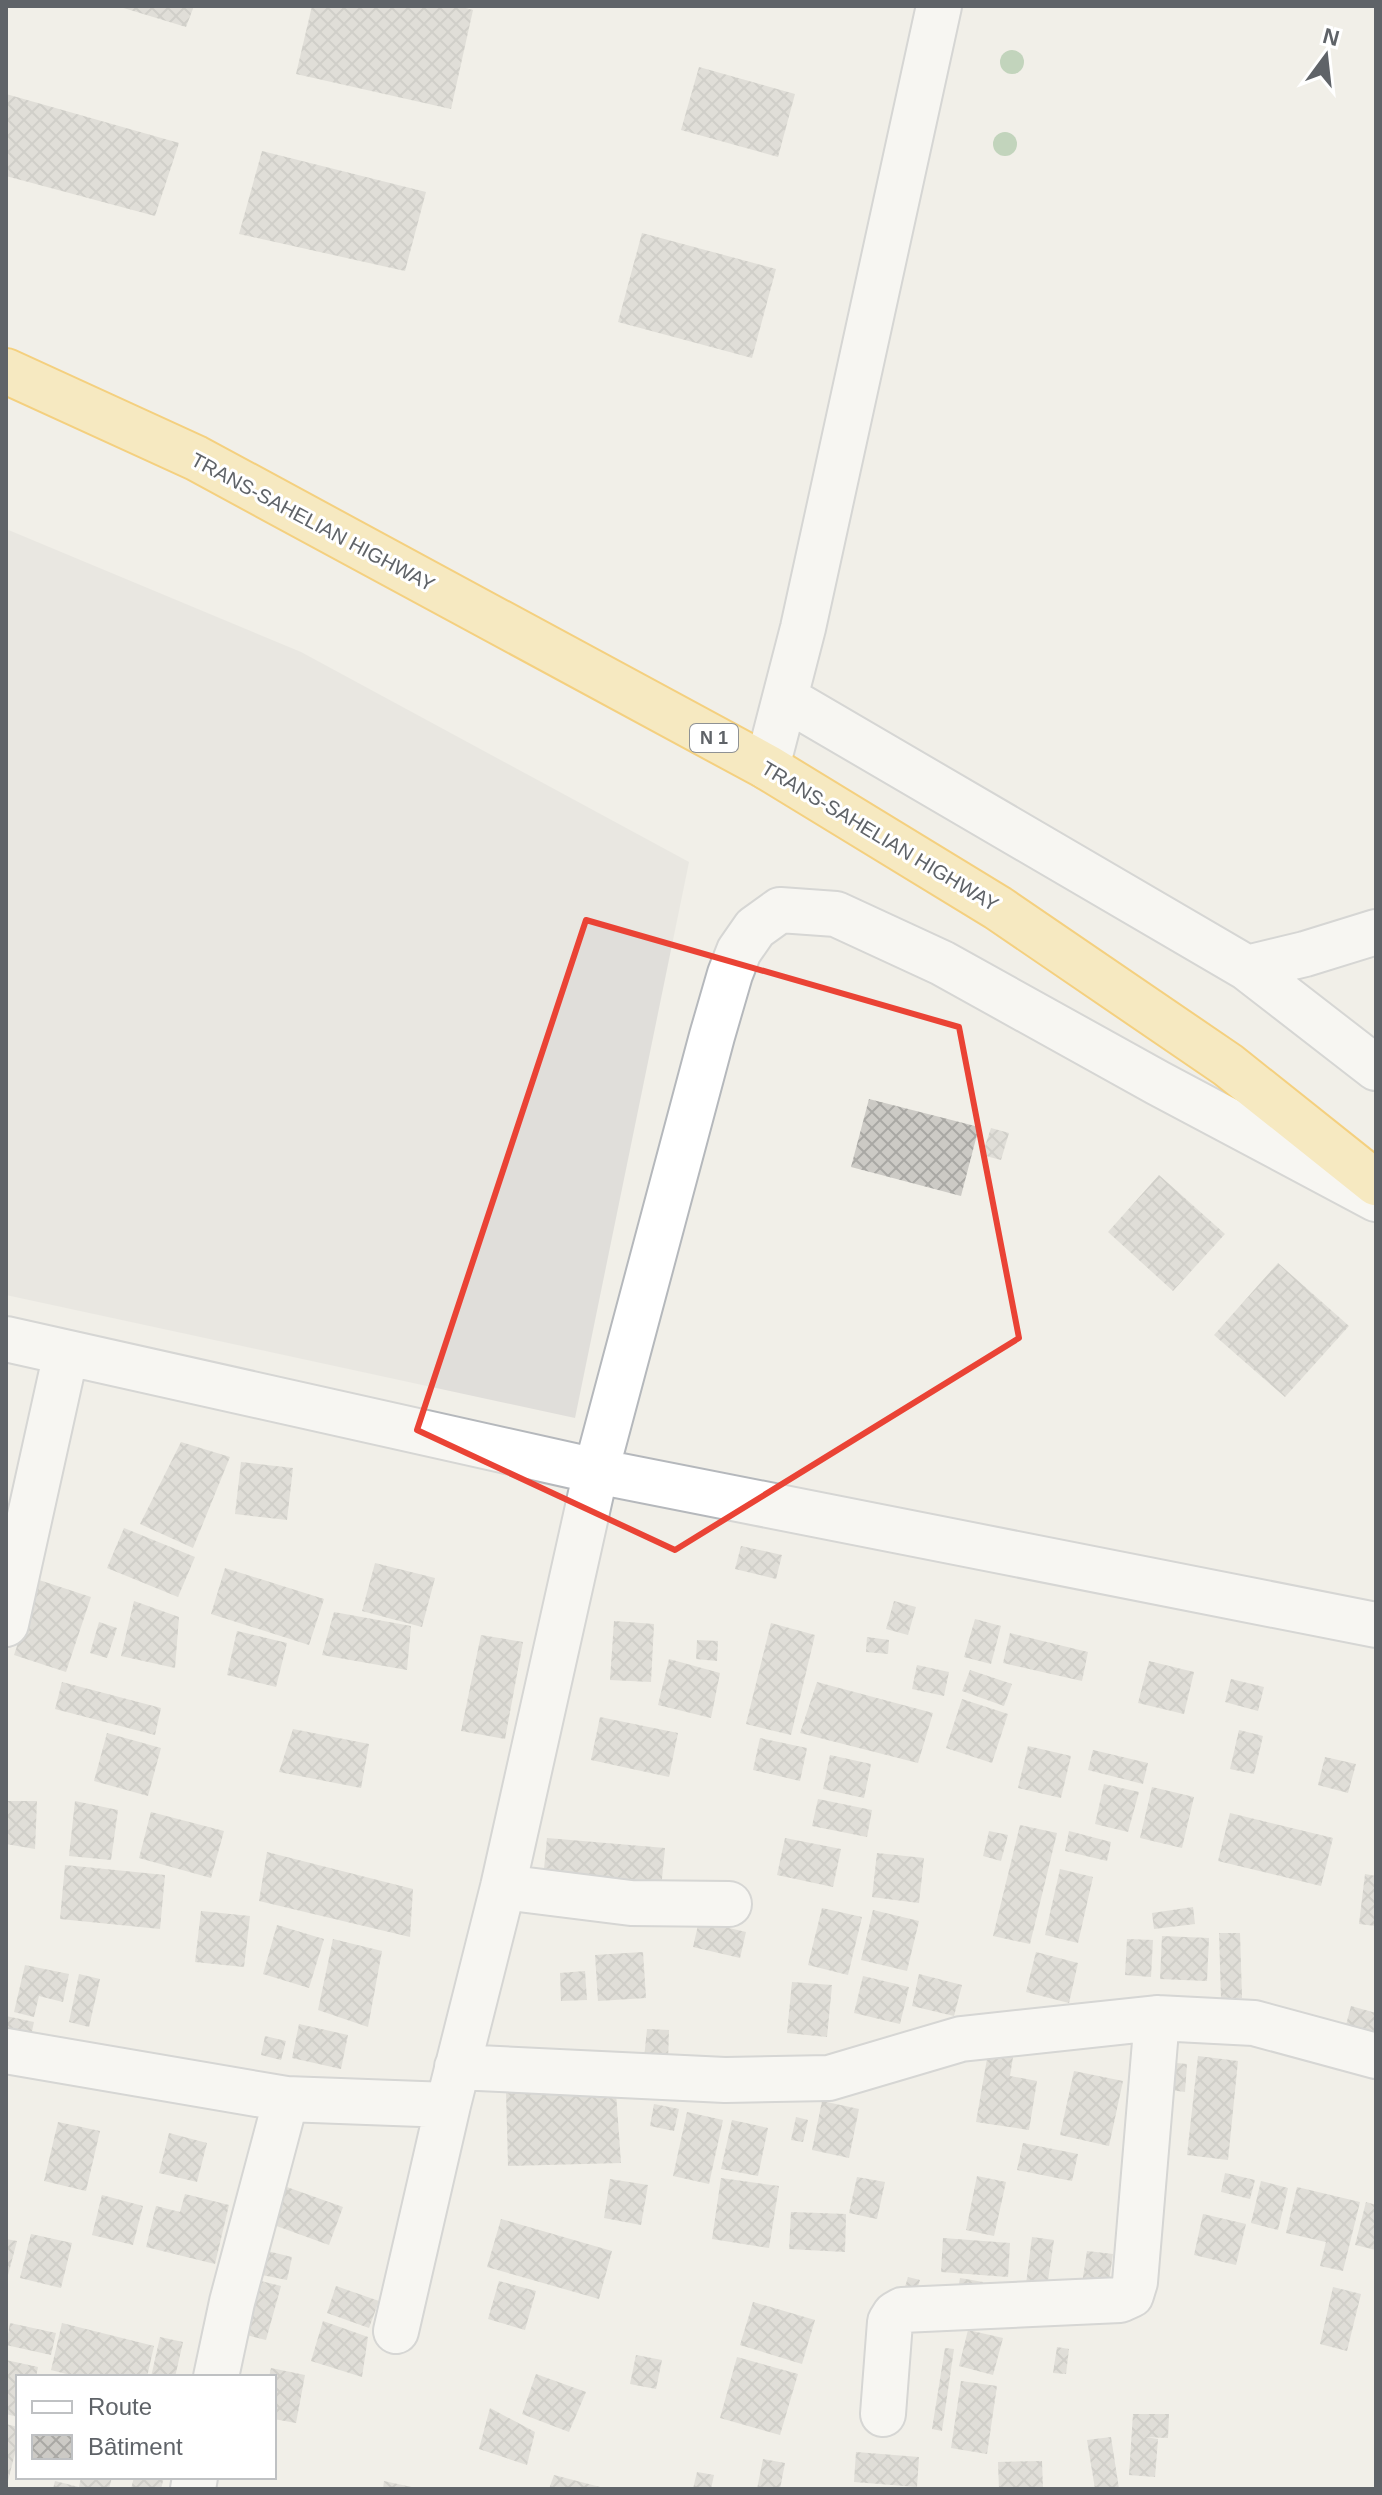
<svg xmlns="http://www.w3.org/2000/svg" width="1382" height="2495" font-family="Arial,sans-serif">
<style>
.industrial{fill:#e0deda}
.building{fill:url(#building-cross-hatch)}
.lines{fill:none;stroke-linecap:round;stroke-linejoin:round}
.minor-casing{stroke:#b5b8bc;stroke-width:48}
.highway-casing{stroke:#f9ab00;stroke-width:48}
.minor{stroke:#fff;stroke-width:44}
.highway{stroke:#fde293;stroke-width:44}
.tree{fill:#89b387}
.marked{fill:none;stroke:#ea4335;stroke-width:6;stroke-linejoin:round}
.labels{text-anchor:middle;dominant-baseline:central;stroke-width:6;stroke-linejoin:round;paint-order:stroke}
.shield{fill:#fff;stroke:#8f9295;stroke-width:2}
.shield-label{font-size:18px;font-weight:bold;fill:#5f6368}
.street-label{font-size:20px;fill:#5f6368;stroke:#fff}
</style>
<defs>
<pattern id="building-cross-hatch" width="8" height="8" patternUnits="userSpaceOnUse" patternTransform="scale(2)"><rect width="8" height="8" fill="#cccac5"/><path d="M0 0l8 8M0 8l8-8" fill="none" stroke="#a9a8a4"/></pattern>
</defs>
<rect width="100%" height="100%" fill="#f1efe8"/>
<!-- industrial -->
<path class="industrial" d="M6 529 301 652 689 862 575 1418 6 1295Z"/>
<!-- building -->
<path class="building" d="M117 6H194L186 27Z
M312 6H458L473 10 451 109 296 74Z
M699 67 795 94 778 157 681 130Z
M6 94 179 143 155 216 6 176Z
M262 151 426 192 405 271 239 234Z
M642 233 776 269 752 358 618 322Z
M869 1099 979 1127 961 1196 851 1167Z
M991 1128 1009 1133 1001 1160 982 1155Z
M1159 1175 1225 1234 1173 1291 1108 1232Z
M1278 1263 1349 1326 1285 1397 1214 1335Z
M181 1442 230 1457 193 1548 140 1524Z
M241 1462 293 1468 287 1520 235 1514Z
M124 1528 195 1557 178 1597 107 1568Z
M741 1546 782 1555 776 1579 735 1569Z
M375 1563 435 1578 422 1627 362 1611Z
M225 1568 324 1599 309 1645 211 1614Z
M39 1580 91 1597 66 1672 14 1655Z
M134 1601 179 1617 175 1668 121 1656Z
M894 1601 916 1607 908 1635 886 1629Z
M334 1612 411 1626 407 1670 322 1655Z
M975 1619 1001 1626 991 1664 964 1657Z
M614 1621 654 1624 651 1682 610 1680Z
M99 1622 117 1628 107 1658 90 1653Z
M771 1623 815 1635 791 1735 746 1724Z
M237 1631 287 1643 276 1687 227 1675Z
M1010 1633 1088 1652 1082 1681 1003 1663Z
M481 1635 523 1642 505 1739 461 1731Z
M867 1637 889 1640 888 1654 866 1652Z
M697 1640 718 1641 717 1661 696 1659Z
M669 1659 720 1673 711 1718 658 1705Z
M1149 1661 1194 1672 1184 1714 1138 1703Z
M917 1665 949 1672 944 1696 912 1689Z
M970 1670 1012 1684 1004 1706 962 1691Z
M1231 1679 1264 1687 1258 1711 1225 1702Z
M62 1682 161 1708 155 1735 55 1709Z
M817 1682 933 1713 918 1763 800 1733Z
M962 1699 1008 1714 992 1763 946 1748Z
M600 1717 678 1733 669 1777 591 1760Z
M293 1729 369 1744 361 1788 279 1772Z
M1239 1730 1263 1736 1254 1774 1230 1769Z
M107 1733 161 1748 148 1796 94 1781Z
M760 1738 807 1748 800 1781 753 1770Z
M1028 1746 1071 1756 1061 1798 1018 1788Z
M1093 1750 1148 1763 1143 1784 1088 1770Z
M830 1755 871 1764 864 1798 823 1789Z
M1325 1757 1356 1764 1348 1793 1318 1785Z
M1104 1784 1139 1792 1128 1832 1095 1824Z
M1152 1787 1194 1797 1182 1848 1140 1838Z
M818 1799 872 1810 867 1837 812 1826Z
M6 1801H37L35 1849 6 1844Z
M75 1801 118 1810 111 1860 69 1856Z
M151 1812 224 1831 211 1878 139 1858Z
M1230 1813 1333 1838 1321 1886 1218 1861Z
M1020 1825 1057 1833 1030 1944 993 1936Z
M989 1831 1008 1835 1001 1861 983 1856Z
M1069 1831 1111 1842 1107 1861 1065 1851Z
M547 1838 665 1848 661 1889 543 1879Z
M785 1838 841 1849 833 1887 777 1875Z
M267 1852 413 1889 410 1937 259 1901Z
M877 1853 924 1858 919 1903 872 1897Z
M65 1865 165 1875 160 1929 60 1919Z
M1060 1869 1093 1877 1078 1943 1045 1935Z
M1365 1874 1376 1876V1926L1359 1924Z
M1193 1907 1195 1924 1154 1929 1152 1913Z
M822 1908 862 1917 848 1975 808 1965Z
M873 1910 919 1921 907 1971 861 1960Z
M201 1911 250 1916 244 1967 195 1962Z
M699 1921 746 1932 740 1958 693 1947Z
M277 1925 324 1939 309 1988 263 1974Z
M1219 1933H1240L1242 1998H1221Z
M1162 1936 1209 1938 1207 1981 1160 1979Z
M333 1939 382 1951 368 2027 318 2010Z
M1127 1939 1153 1940 1151 1977 1125 1975Z
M643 1952 646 1998 598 2001 595 1955Z
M1036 1952 1078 1963 1069 2003 1026 1992Z
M25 1965 69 1974 63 2002 39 1996 34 2017 14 2012Z
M585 1971 587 2000 561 2001 560 1973Z
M79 1974 100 1979 89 2027 69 2022Z
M919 1974 962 1985 954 2016 912 2006Z
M863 1976 909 1987 900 2024 854 2013Z
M792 1982 832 1985 827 2037 787 2033Z
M1351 2006 1376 2013V2033L1346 2025Z
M6 2016 34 2022 30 2040 6 2035Z
M299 2024 348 2035 341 2069 292 2058Z
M647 2029 669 2030 668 2061 644 2059Z
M265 2036 286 2041 281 2060 261 2055Z
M988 2053 1013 2057 1010 2076 1037 2081 1029 2130 976 2122Z
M1198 2056 1238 2061 1228 2160 1187 2155Z
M1166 2062 1187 2064 1185 2092 1163 2089Z
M1074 2071 1123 2081 1109 2146 1060 2135Z
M506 2090 616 2093 621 2163 508 2166Z
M822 2101 859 2109 849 2158 812 2150Z
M654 2104 679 2109 674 2131 650 2126Z
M687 2112 723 2120 709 2184 673 2176Z
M796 2117 808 2120 803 2142 791 2140Z
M732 2120 768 2128 758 2176 721 2169Z
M58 2122 100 2131 86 2191 44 2181Z
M169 2133 207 2143 197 2182 159 2173Z
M1023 2143 1078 2154 1072 2181 1017 2170Z
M1225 2173 1255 2180 1250 2199 1221 2192Z
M977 2176 1006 2182 994 2236 966 2230Z
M857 2177 885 2182 877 2219 849 2213Z
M721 2178 779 2186 769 2248 712 2239Z
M610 2179 648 2185 641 2225 604 2218Z
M1261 2181 1288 2188 1278 2230 1251 2223Z
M284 2186 343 2207 329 2245 271 2224Z
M1297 2187 1360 2202 1343 2271 1320 2266 1326 2242 1286 2233Z
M185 2194 229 2205 215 2264 146 2247 156 2206 180 2212Z
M102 2195 143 2206 133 2245 92 2235Z
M1366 2202 1376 2205V2250L1355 2245Z
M791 2212 846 2214 845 2252 789 2249Z
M1203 2214 1246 2224 1236 2265 1194 2255Z
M501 2219 612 2251 599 2299 487 2267Z
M31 2234 72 2243 61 2288 20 2278Z
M1032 2237 1054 2240 1047 2287 1026 2284Z
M943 2238 1010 2243 1008 2277 941 2272Z
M6 2239 17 2241 7 2279H6Z
M263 2250 292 2257 287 2280 257 2274Z
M1087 2251 1113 2254 1107 2294 1081 2290Z
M908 2277 920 2280 913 2301 902 2297Z
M960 2278 983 2282 979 2305 956 2302Z
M253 2279 281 2286 266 2340 239 2333Z
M499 2281 536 2291 525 2330 488 2319Z
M336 2286 379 2301 369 2328 327 2313Z
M1333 2287 1361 2294 1347 2351 1320 2344Z
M753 2302 815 2320 802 2364 740 2345Z
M323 2321 368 2337 362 2377 311 2361Z
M10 2323 56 2333 51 2355 6 2345Z
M62 2323 154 2346 147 2377H78L51 2370Z
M968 2330 1003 2338 993 2375 959 2366Z
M160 2337 183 2342 175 2377H151Z
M1057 2347 1069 2349 1066 2374 1053 2373Z
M945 2348 954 2349 942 2431 932 2429Z
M636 2355 662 2360 656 2389 630 2384Z
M737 2357 798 2374 780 2435 720 2418Z
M6 2360 38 2367 36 2377H18V2417L6 2414Z
M271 2368 305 2375 296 2423 274 2419V2377H269Z
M536 2374 586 2392 569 2432 522 2414Z
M961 2381 997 2386 987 2454 951 2448Z
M490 2408 535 2432 527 2465 479 2449Z
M1133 2414H1169L1168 2438 1145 2437 1158 2439 1155 2477 1129 2475Z
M6 2424 18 2427V2441L7 2485Z
M1111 2437 1119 2489H1095L1087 2440Z
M856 2452 919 2457 917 2487 854 2482Z
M763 2459 785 2463 780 2489H757Z
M1042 2461 1043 2489H999L998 2462Z
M697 2472 714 2475 711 2489H693Z
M554 2475 604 2488V2489H549Z
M81 2477H112L109 2489H53L55 2481 79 2487Z
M134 2477H164L161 2489H131Z
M384 2481 416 2488V2489H383Z"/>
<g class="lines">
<!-- minor casing -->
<g class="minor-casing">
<path id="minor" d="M785 698 1247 968 1376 1068
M767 767 803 628 939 6
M1247 968 1305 954 1376 932
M6 1339 596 1471 1376 1625
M6 1624 66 1353
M503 1887 631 1903 729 1904
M6 2051 286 2099 448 2105 503 1887 596 1471 712 1036 730 974 739 951 755 928 780 910 836 914 942 963 1158 1083 1376 1199
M457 2067 725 2080 829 2078 961 2039 1157 2018 1254 2023 1376 2056
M396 2331 448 2105
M216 2377 232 2302 286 2099
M883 2414 890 2322 895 2314 902 2310 1120 2300 1131 2295 1135 2282 1157 2018
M193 2489 195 2477"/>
</g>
<!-- highway casing -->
<g class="highway-casing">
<path id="highway" d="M6 371 196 458 767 767 998 908 1228 1065 1376 1183"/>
</g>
<!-- minor -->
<use href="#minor" class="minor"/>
<!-- highway -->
<use href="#highway" class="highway"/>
</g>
<!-- trees -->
<g class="tree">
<circle cx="1012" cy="62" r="12"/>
<circle cx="1005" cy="144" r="12"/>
</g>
<!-- marked area -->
<path d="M0 0H1382V2495H0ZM586 920 959 1027 1019 1338 675 1550 417 1430Z" fill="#f1efe8" fill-opacity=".55" fill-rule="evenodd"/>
<path class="marked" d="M586 920 959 1027 1019 1338 675 1550 417 1430Z"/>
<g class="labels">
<!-- shield labels -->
<rect class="shield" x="690" y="724" width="48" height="28" rx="6"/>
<g class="shield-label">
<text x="714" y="738">N 1</text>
</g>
<!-- street labels -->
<g class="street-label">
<text transform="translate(313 522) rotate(28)">TRANS-SAHELIAN HIGHWAY</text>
<text transform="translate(880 836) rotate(31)">TRANS-SAHELIAN HIGHWAY</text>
</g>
</g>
<!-- border -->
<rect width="1382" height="2495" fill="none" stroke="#5f6368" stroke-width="16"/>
<!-- legend -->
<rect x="16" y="2375" width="260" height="104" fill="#ffffff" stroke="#bfc1c3" stroke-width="2"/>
<rect x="32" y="2401" width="40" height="12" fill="#ffffff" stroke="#bfc1c3" stroke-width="2"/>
<text x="88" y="2415" font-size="24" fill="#5f6368">Route</text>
<rect x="32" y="2435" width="40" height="24" fill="url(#building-cross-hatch)" stroke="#bfc1c3" stroke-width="2"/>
<text x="88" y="2455" font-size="24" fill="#5f6368">Bâtiment</text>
<!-- north arrow -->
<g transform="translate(1326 56) rotate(15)" stroke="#ffffff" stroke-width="6" paint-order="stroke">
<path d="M0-6L14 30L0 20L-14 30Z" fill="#5f6368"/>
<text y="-12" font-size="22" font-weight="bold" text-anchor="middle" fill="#5f6368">N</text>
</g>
</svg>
